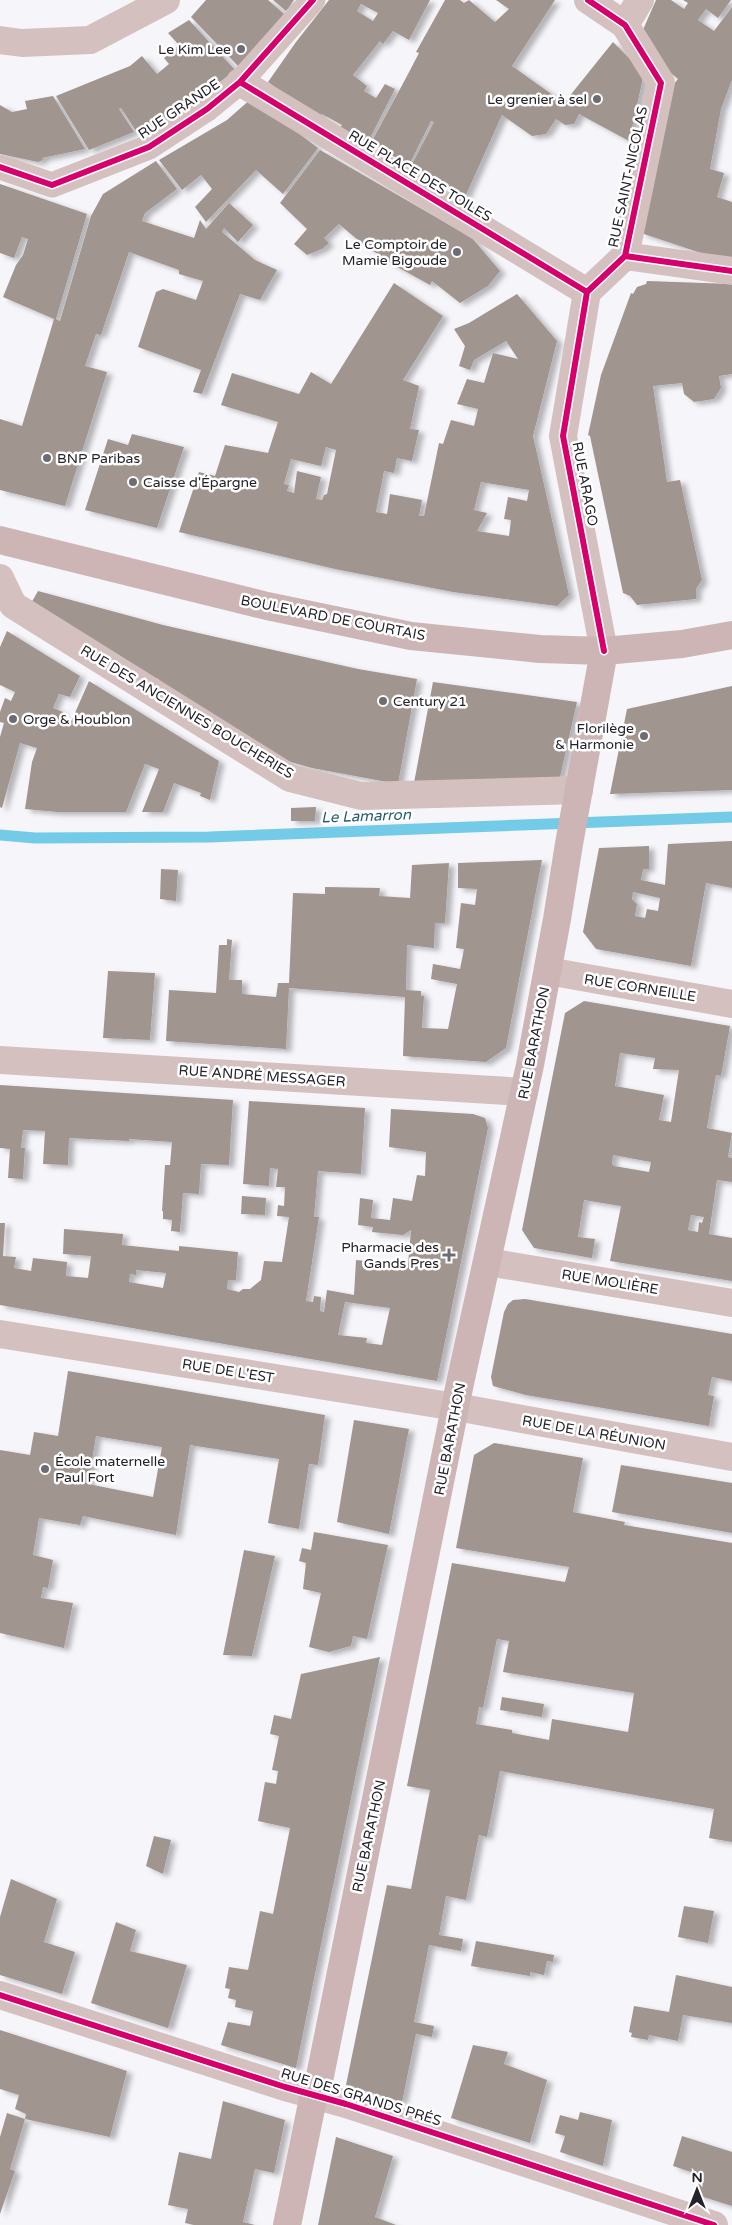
<svg xmlns="http://www.w3.org/2000/svg" width="732" height="2225" font-family="'Varela Round',sans-serif">
<style>
.lines{fill:none;stroke-linecap:round;stroke-linejoin:round}
.stream{stroke:#74cbe7;stroke-width:11}
.building{fill:#a0958f;fill-rule:evenodd;filter:url(#shadow)}
.pedestrian{stroke:#d5c0c0;stroke-width:25}
.minor{stroke:#d5c0c0;stroke-width:28}
.secondary{stroke:#cdb5b6;stroke-width:28}
.cycleway-casing{stroke:#fff;stroke-width:9}
.cycleway{stroke:#d6006c;stroke-width:6}
.poi-dot{fill:#6d6c73;stroke:#fff;stroke-width:2}
.labels{text-anchor:middle;dominant-baseline:central;stroke-width:5;stroke-linejoin:round;paint-order:stroke}
.poi-label{font-size:14px;fill:#24232b;stroke:#fff;text-anchor:end}
.street-label{font-size:14px;fill:#24232b;stroke:#fff}
.water-label{font-size:15px;font-style:italic;fill:#2b5c6d;stroke:#fff}
</style>
<defs>
<filter id="shadow"><feDropShadow dx="5.5" dy="3" stdDeviation="2.5" flood-color="#0004"/></filter>
</defs>
<rect width="100%" height="100%" fill="#f5f5fa"/>
<g class="lines">
<!-- stream -->
<path class="stream" d="M0 835 35 838 209 837 732 817"/>
</g>
<!-- building -->
<path class="building" d="M206 0H268L284 14 239 67 191 17Z
M273 0H294L286 11Z
M329 0H430L409 40 393 31 383 44 380 41 353 75 367 86 364 91 376 98 385 84 395 89 367 144 338 131 342 125 322 114 317 119 268 82 296 42ZM361 4 378 13 373 21 357 11Z
M445 0H460L464 3 469 0 495 22 509 9 496 0H555L512 66 564 103 613 42 636 65 643 78 629 141 579 114 574 124 565 125 556 119 546 134 532 136 502 115 465 197 411 166 434 122 431 121 409 165 371 143 407 76 419 53 416 52Z
M656 0H671L684 9 688 3 683 0H731L718 18 706 9 698 20 714 31 732 7V80L721 109 710 169 724 173 717 197 732 202V259L704 254 641 233 674 84 678 79 662 66 642 32Z
M189 20 235 70 215 86 159 122 136 131 121 108 119 109 134 132 89 150 56 96 130 66 142 56 157 74 169 64 164 58 179 45 168 33Z
M53 96 85 149 42 158 43 160 38 162 0 154V105L12 112 27 109 25 101Z
M252 98 318 148 283 194 256 170 206 222 195 207 212 189 201 175 182 190 159 160 227 120Z
M320 150 472 238 500 271 488 286 460 303 432 281 430 285 392 264 359 241 339 224 324 238 329 243 322 249 307 255 294 244 307 229 280 203Z
M156 161 177 189 145 213 142 221 194 238 200 220 206 229 229 203 253 225 238 242 224 228 222 232 255 260 277 270 260 300 240 294 202 394 193 392 201 370 138 347 156 292 163 289 196 300 203 281 179 274V270L129 252 101 335 96 334 85 366 107 372 65 506 0 490V419L22 426 54 319 3 297 16 265 23 255 28 239 22 237 14 258 0 253V184L87 214 56 319 60 321 91 216 103 194Z
M647 281 732 284V374L719 376 721 388 714 399 694 402 684 394 682 383 653 386 667 482 680 480 702 580 696 589V599L637 605 630 596 623 593 590 436 588 435 601 375 631 293 633 294 637 287 646 284Z
M394 283 443 316 403 380 419 386 410 429 419 430 412 461 397 458 394 473 384 471 376 512 387 514 390 494 422 500 419 516H424L439 443 443 444 451 420 474 426 478 409 457 404 467 379 484 383 493 353 518 359 506 341 474 360 470 370 459 366 465 346 454 329 469 323 517 294 557 341 533 436 569 595 557 606 453 592 335 569 179 532 199 472 215 476 225 445 268 453 278 422 221 405 232 373 299 394 311 372 331 384ZM326 447 336 450 327 494 324 495 322 500 316 499 321 477 297 471 294 493 287 491 289 485 284 484 291 459 321 466ZM481 482 529 490 527 501 508 497 504 519 511 520 509 536 477 531 487 513 474 510Z
M132 434 184 447 157 528 85 510 108 439 128 445Z
M38 591 163 625 358 669 417 679 398 784 312 768 277 758 157 685 159 679 141 675 30 605Z
M7 631 80 676 70 697 59 694 53 708 63 712 60 717 71 722 89 681 219 761 210 800 200 796 201 793 174 783 163 812H142L159 769 145 764 126 812H58L25 809 32 762 37 748 20 743 2 808 0 807V737L4 723 0 722V712L5 698 11 701 15 692 0 685V647Z
M433 682 577 702 560 777 414 783Z
M732 686V790L610 794 627 709Z
M316 807 315 821H291V808Z
M732 841V888L706 883 691 966 596 949 583 932 599 848 649 846V869H643L641 880 665 885 668 844ZM633 892 660 898 658 911 647 909 645 918 635 916 637 904 632 899Z
M542 860 506 1048 486 1062 403 1056 405 997 289 988 286 1049 166 1041 169 990 216 993 219 945H227V939L232 940 229 980H242V994L276 997 278 983H289L293 893 325 894V887L380 888 379 896 410 898 412 865 449 863 445 923H435L434 948 407 945 406 990 421 991V996H424L422 1028 448 1029 457 984 431 979 433 964 460 969 464 949 456 948 461 903 475 905 477 889 458 888V863Z
M161 869 178 870 176 901 160 899Z
M108 971 155 973 150 1040 103 1038Z
M584 1001 730 1026 721 1076 716 1075 707 1128 732 1133 728 1157 732 1158V1182L717 1180 709 1234 732 1238V1281L610 1261 621 1206 584 1200 578 1237 595 1239 592 1258 534 1248 522 1230 565 1013ZM620 1053 655 1058 653 1069 679 1070 671 1122 659 1120 664 1095 615 1086ZM613 1155 651 1162 649 1172 614 1166 612 1164ZM691 1215 704 1217 702 1223 699 1222 698 1232 688 1230Z
M0 1085 233 1100 229 1165 201 1164 199 1194 183 1193 180 1232 171 1231 172 1220 163 1219V1211H162L165 1165H170L172 1142 129 1139V1141L69 1138 68 1165 43 1164 45 1131 23 1130 21 1148H25L23 1179 8 1178 10 1149 0 1148Z
M249 1101 365 1108 361 1174 318 1171 314 1217H319L306 1301 313 1302 314 1296 321 1297 320 1311 324 1312 327 1290 354 1295 356 1260 408 1265 411 1230 403 1235 372 1232 373 1227 358 1225 360 1198 373 1200 371 1218 390 1220 393 1198 412 1201 417 1175 425 1176 426 1152 389 1147 391 1109 473 1114 485 1118 488 1128 437 1381 0 1305V1223H5L3 1256 16 1257 14 1268 31 1271 33 1258 67 1262 66 1276 88 1278 91 1256 63 1254 64 1229 123 1234 122 1245 179 1251V1246L238 1252 236 1280H228L227 1289 239 1292 243 1289H250L261 1280 264 1261 282 1262 289 1217 277 1216 278 1205 284 1206 285 1187H276L278 1169 270 1168 269 1186 243 1184ZM136 1270 166 1273 163 1288 129 1282 130 1274 136 1275ZM345 1302 390 1308 382 1345 366 1343 367 1338 338 1335Z
M242 1196 266 1198 265 1215 241 1214Z
M525 1299 732 1334V1381L712 1377 708 1395 714 1396 709 1426 526 1395 493 1386 491 1377 504 1312 508 1304 513 1300Z
M68 1371 325 1415 318 1465 309 1464 299 1529 268 1523 279 1459 190 1445 176 1535 83 1516 80 1525 39 1518 33 1555 53 1560 48 1588 43 1587 41 1598 73 1603 64 1648 0 1633V1450L30 1455 34 1432 58 1436ZM96 1436 162 1447 153 1497 88 1484Z
M354 1420 409 1429 389 1534 337 1522Z
M494 1443 583 1458 573 1512 625 1522 624 1525 732 1543V1842L709 1838 714 1809 500 1771 487 1837 479 1835 466 1900 446 1896 439 1935 463 1939 461 1951 429 1945 414 2022 434 2026 432 2037 416 2034 402 2102 346 2085 387 1885 411 1889 430 1790 407 1786 452 1563 565 1582 569 1567 456 1548 474 1455ZM497 1639 509 1641 503 1672 634 1693 628 1732 552 1719 549 1740 512 1733V1730L476 1724 479 1707 483 1708Z
M621 1465 732 1483V1533L612 1512Z
M314 1532 388 1545 367 1639 353 1636 351 1646 329 1652 309 1647 321 1593 303 1589 306 1563 299 1561 302 1548 311 1550Z
M244 1550 275 1556 252 1656 223 1655Z
M380 1657 315 1974 296 2068 221 2045 228 2022 250 2026 253 2011 235 2007 236 2000 228 1998 230 1989 225 1988 229 1967 248 1970 260 1911 273 1914 290 1828 258 1821 265 1782 276 1784 278 1771 272 1770 279 1736 270 1734 274 1715 291 1719 301 1674Z
M502 1697 544 1704 542 1717 500 1710Z
M154 1836 171 1840 163 1874 146 1866Z
M11 1879 57 1899 44 1942 75 1952 62 1994 0 1975V1917Z
M684 1906 714 1911 708 1943 678 1937Z
M116 1922 136 1930 130 1951 187 1965 168 2028 91 2003Z
M476 1941 554 1955 553 1962 547 1961 544 1975 530 1972V1976L471 1966Z
M676 1975 732 1987V2023L683 2015 678 2041 649 2035 648 2040 631 2037 632 2033 629 2032 634 2006 669 2012Z
M0 2030 127 2071 110 2137 25 2119 10 2169 15 2171 0 2214V2137L7 2113 25 2119 26 2114 15 2109 19 2095 0 2089Z
M473 2045 508 2052 504 2064 547 2080 530 2143 451 2118Z
M223 2101 285 2120 274 2173 255 2169 243 2222 255 2225H194L185 2223 188 2209 168 2205 179 2152 211 2159Z
M580 2112 612 2120 603 2166 560 2152 565 2136 555 2133 560 2115 578 2120Z
M682 2136 732 2152V2206L694 2194 700 2175 673 2166Z
M336 2137 393 2156 375 2217 396 2225H318Z"/>
<g class="lines">
<!-- pedestrian -->
<path class="pedestrian" d="M0 167 52 185 149 147 207 109 240 82 313 0"/>
<!-- minor -->
<path class="minor" d="M625 25 640 0
M0 40 22 43 90 40 166 0
M240 82 587 292
M625 256 732 271
M587 292 563 436 604 651
M587 292 625 256 661 83 625 25 588 0
M0 578 13 605 290 778 361 796 579 790
M548 971 732 1004
M0 1060 524 1092
M488 1262 732 1303
M0 1334 456 1407 732 1457
M0 1995 285 2087 346 2104 714 2225"/>
<!-- secondary -->
<path class="secondary" d="M0 540 267 606 411 636 540 649 604 651 682 644 732 635
M287 2225 314 2094 320 2076 460 1383 530 1065 557 919 569 844 604 651"/>
<!-- cycleway casing -->
<g class="cycleway-casing">
<path id="cycleway" d="M240 82 587 292
M0 167 52 185 149 147 207 109 240 82 313 0
M625 256 732 271
M587 292 563 436 604 651
M587 292 625 256 661 83 625 25 588 0
M0 1995 285 2087 346 2104 714 2225"/>
</g>
<!-- cycleway -->
<use href="#cycleway" class="cycleway"/>
</g>
<!-- markers -->
<g class="poi-dot">
<circle cx="241" cy="49" r="5"/>
<circle cx="597" cy="99" r="5"/>
<circle cx="457" cy="252" r="5"/>
<circle cx="47" cy="458" r="5"/>
<circle cx="133" cy="482" r="5"/>
<circle cx="383" cy="701" r="5"/>
<circle cx="13" cy="719" r="5"/>
<circle cx="644" cy="736" r="5"/>
<path d="M446.5 1247.5h5v5h5v5h-5v5h-5v-5h-5v-5h5z"/>
<circle cx="45" cy="1469" r="5"/>
</g>
<g class="labels">
<!-- poi labels -->
<g class="poi-label">
<text x="231" y="49">Le Kim Lee</text>
<text x="587" y="99">Le grenier à sel</text>
<text x="447" y="244">Le Comptoir de<tspan x="447" dy="16">Mamie Bigoude</tspan></text>
<text x="57" y="458" text-anchor="start">BNP Paribas</text>
<text x="143" y="482" text-anchor="start">Caisse d'Épargne</text>
<text x="393" y="701" text-anchor="start">Century 21</text>
<text x="23" y="719" text-anchor="start">Orge &amp; Houblon</text>
<text x="634" y="728">Florilège<tspan x="634" dy="16">&amp; Harmonie</tspan></text>
<text x="439" y="1247">Pharmacie des<tspan x="439" dy="16">Gands Pres</tspan></text>
<text x="55" y="1461" text-anchor="start">École maternelle<tspan x="55" dy="16">Paul Fort</tspan></text>
</g>
<!-- street labels -->
<g class="street-label">
<text transform="translate(179 109) rotate(-34)">RUE GRANDE</text>
<text transform="translate(420 176) rotate(31)">RUE PLACE DES TOILES</text>
<text transform="translate(628 177) rotate(-78)">RUE SAINT-NICOLAS</text>
<text transform="translate(585 484) rotate(79)">RUE ARAGO</text>
<text transform="translate(333 618) rotate(11)">BOULEVARD DE COURTAIS</text>
<text transform="translate(187 712) rotate(31)">RUE DES ANCIENNES BOUCHERIES</text>
<text transform="translate(640 988) rotate(9)">RUE CORNEILLE</text>
<text transform="translate(534 1043) rotate(-79)">RUE BARATHON</text>
<text transform="translate(262 1076) rotate(4)">RUE ANDRÉ MESSAGER</text>
<text transform="translate(610 1282) rotate(9)">RUE MOLIÈRE</text>
<text transform="translate(228 1371) rotate(9)">RUE DE L'EST</text>
<text transform="translate(594 1433) rotate(10)">RUE DE LA RÉUNION</text>
<text transform="translate(450 1439) rotate(-79)">RUE BARATHON</text>
<text transform="translate(369 1836) rotate(-78)">RUE BARATHON</text>
<text transform="translate(361 2097) rotate(17)">RUE DES GRANDS PRÉS</text>
</g>
<!-- water labels -->
<g class="water-label">
<text transform="translate(366 816) rotate(-2)">Le Lamarron</text>
</g>
</g>
<!-- north arrow -->
<g transform="translate(697 2190)" stroke="#ffffff" stroke-width="4" paint-order="stroke">
<path d="M0-4L9 19L0 12L-9 19Z" fill="#24232b"/>
<text y="-8" font-size="14" font-weight="bold" text-anchor="middle" fill="#24232b">N</text>
</g>
</svg>
